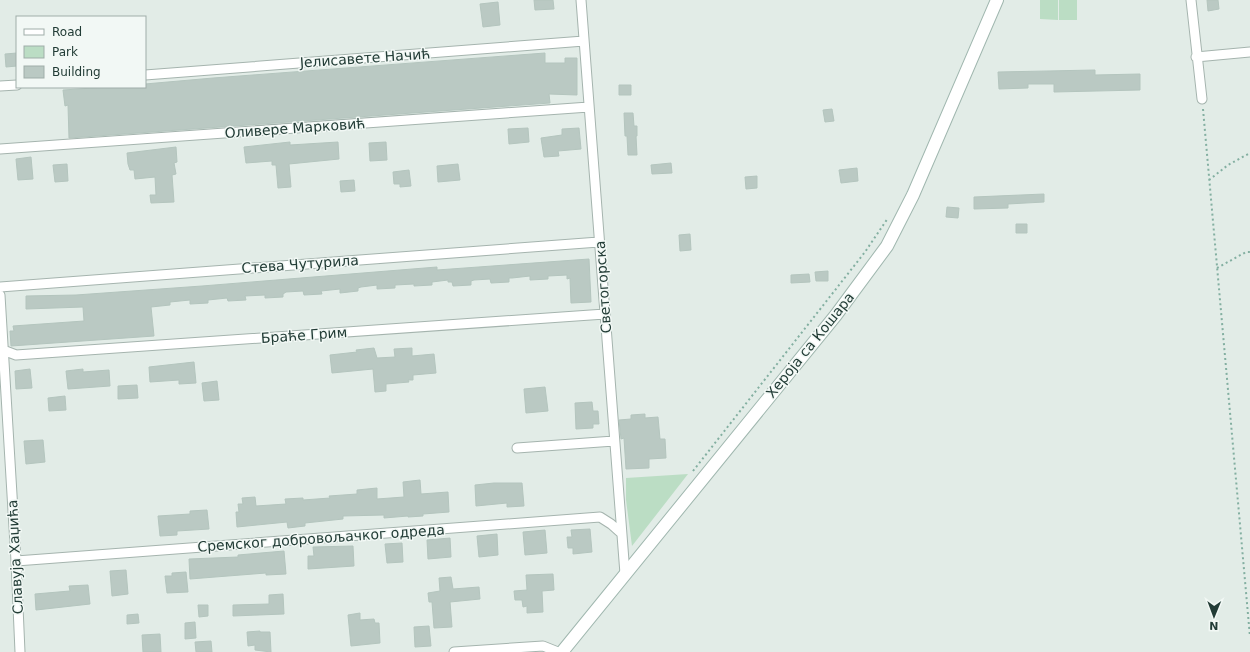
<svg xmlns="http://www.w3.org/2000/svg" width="1250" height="652" font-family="'DejaVu Sans',sans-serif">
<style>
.green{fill:#bbddc4}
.building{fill:#bac9c3;stroke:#b4c5be}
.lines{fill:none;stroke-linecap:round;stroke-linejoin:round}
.street-casing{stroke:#a5b4ae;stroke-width:11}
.secondary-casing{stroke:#a0b7af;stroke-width:14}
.path{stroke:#83afa1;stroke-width:2;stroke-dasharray:2 3;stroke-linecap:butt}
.street{stroke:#fff;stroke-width:9}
.secondary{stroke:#fff;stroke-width:12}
.labels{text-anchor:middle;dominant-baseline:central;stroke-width:3;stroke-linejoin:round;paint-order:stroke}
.street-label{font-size:14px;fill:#223c36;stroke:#f2f8f5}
</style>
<rect width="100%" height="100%" fill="#e2ece7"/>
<!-- green -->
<path class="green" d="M1040 0H1058V20L1040 19Z
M1059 0H1077V20H1059Z
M688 474 632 546 626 500V478Z"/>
<!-- building -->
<path class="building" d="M534 0H553L554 9 535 10Z
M1207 0H1218L1219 9 1208 11Z
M498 2 500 25 483 27 480 4Z
M17 53V66L6 67 5 54Z
M545 53V63H565V58H577V95L549 94 550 103 69 138 68 105 65 106 63 90 108 87H145V84L213 78Z
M1095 70V75L1140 74V90L1054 92V84H1028V88L999 89 998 72Z
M619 85H631V95H619Z
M832 109 834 121 825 122 823 110Z
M624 113H633L634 126H637V136H636L637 155H628L627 136H625Z
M528 128 529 142 509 144 508 129Z
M579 128 581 149 558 151 559 156 544 157 541 138 562 135V129Z
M290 142V145L338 142 339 159 289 164 291 187 278 188 276 165H272V161L246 163 244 147Z
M386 142 387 160 370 161 369 143Z
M176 147 177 162 174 163 176 174 172 175 174 202 151 203 150 195H156L155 177 135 179 134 170H130L128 164 127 153Z
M31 157 33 179 18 180 16 159Z
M671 163 672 173 652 174 651 165Z
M67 164 68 181 55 182 53 165Z
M458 164 460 180 438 182 437 166Z
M857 168 858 181 841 183 839 170Z
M409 170 411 186 400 187V184H394L393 172Z
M757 176V188L746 189 745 177Z
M354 180 355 191 341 192 340 181Z
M1044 194V202L1008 204V208L974 209V197Z
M947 207 959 208 958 218 946 217Z
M1016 224H1027V233H1016Z
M690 234 691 250 680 251 679 235Z
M589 259 591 302 571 303 570 278 567 279V275L548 276V279L530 280V276L512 278H509V282L491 283 490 279 474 280 471 281V285L453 286 452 282H448V280L432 282V285L414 286V284L395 285V288L377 289V285L361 287 358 288V291L340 293V289L321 291 322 294 304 295 303 291 286 292 283 294V297L265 298V295L245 296 246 300 228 301 227 298 208 300V303L190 304V300L170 302V305L151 307 154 336 11 346 10 331H14L13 326 84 321 83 307 26 309V296L76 295 202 286 437 267V270Z
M828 271V281H816L815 272Z
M809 274 810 282 791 283V275Z
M374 348 377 358 395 357 394 349 412 348V356L434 354 436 373 413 375V380H408L409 382 386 384V391L375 392 373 369 332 373 330 355 357 352 356 350Z
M194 362 196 383 179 384V380L150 382 149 367Z
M30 369 32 388 16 389 15 371Z
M83 369V372L109 370 110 386 68 389 66 371Z
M217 381 219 400 204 401 202 383Z
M137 385 138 398 118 399V386Z
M545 387 548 411 526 413 524 389Z
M65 396 66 410 49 411 48 398Z
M592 402 593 411H598L599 424H593V428L576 429 575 403Z
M645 414V418L658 417 660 439H665L666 458 649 459V468L626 469 624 438 621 439 619 420 631 419V415Z
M43 440 45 462 26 464 24 441Z
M420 480 421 494 448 492 449 512 423 514V516L408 517V516L384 518V515L343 516V519L305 523V526L288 528 287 522 237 527 236 512H239L238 504H243L242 498 255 497 256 506 286 504 285 499 303 498V500L330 498 329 496 357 494V490L377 488V499L404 497 403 482Z
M494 483H522L524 506 507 507V503L476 506 475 485Z
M207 510 209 529 177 531V535L160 536 158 516 190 514V511Z
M590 529 592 552 573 554V548H568L567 537H572L571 530Z
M545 530 547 553 525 555 523 532Z
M497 534 498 555 479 557 477 536Z
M450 538 451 557 428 559 427 540Z
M402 543 403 562 387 563 385 544Z
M353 546 354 566 308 569V556H314L313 547Z
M284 551 286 574 266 575V573L190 579 189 559 238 557V555Z
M126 570 128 594 112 596 110 571Z
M186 572 188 592 167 593 165 576H172V573Z
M553 574 554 590 542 591 543 612 527 613V606L523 607 522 600H515L514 591 527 590 526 575Z
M451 577 453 589 479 587 480 599 450 602 452 627 434 628 432 602H429L428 593 440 591 439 578Z
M88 585 90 604 36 610 35 594 70 591 69 586Z
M283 594 284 614 233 616V605L269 604V595Z
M198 605H208V616L199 617Z
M360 613V620L374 619 375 623H379L380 643 351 646 348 615Z
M138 614 139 623 127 624V615Z
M195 622 196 638 185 639V623Z
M429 626 431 646 415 647 414 627Z
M260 631V632H270L271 652 255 650V645L248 646 247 632Z
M160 634 161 652H143L142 635Z
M211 641 212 652H196L195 642Z"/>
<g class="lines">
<!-- street casing -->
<g class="street-casing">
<path id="street" d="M581 0 625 574
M1191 0 1202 99
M1196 57 1250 52
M145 75 584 41
M0 86 17 85
M0 149 589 107
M0 287 599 242
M0 295 16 561 20 652
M3 350 16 355 605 314
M517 448 614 441
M16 561 600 517 611 524 621 533
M454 652 543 646 558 652"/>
</g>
<!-- secondary casing -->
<g class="secondary-casing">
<path id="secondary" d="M562 652 836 315 887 246 913 195 997 0"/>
</g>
<!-- path -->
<path class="path" d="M1203 109 1250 637
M1209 180 1228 165 1250 153
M1217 268 1246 252H1250
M693 471 865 252 888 218"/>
<!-- street -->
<use href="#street" class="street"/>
<!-- secondary -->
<use href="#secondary" class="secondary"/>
</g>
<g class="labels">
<!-- street labels -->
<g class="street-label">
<text transform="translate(365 58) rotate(-4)">Јелисавете Начић</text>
<text transform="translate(295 128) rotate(-4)">Оливере Марковић</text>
<text transform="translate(300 264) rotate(-4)">Стева Чутурила</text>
<text transform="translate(603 287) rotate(-94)">Светогорска</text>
<text transform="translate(304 335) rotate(-4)">Браће Грим</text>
<text transform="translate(810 345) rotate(-51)">Хероја са Кошара</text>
<text transform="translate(321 538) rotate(-4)">Сремског добровољачког одреда</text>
<text transform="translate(15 557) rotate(-93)">Славуја Хаџића</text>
</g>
</g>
<!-- legend -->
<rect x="16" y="16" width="130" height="72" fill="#f2f8f5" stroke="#9fada9"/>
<rect x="24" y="29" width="20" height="6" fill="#ffffff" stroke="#9fada9"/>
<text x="52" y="36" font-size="12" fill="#223c36">Road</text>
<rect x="24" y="46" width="20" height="12" fill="#bbddc4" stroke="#9fada9"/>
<text x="52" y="56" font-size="12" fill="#223c36">Park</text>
<rect x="24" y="66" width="20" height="12" fill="#bac9c3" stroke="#9fada9"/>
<text x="52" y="76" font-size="12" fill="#223c36">Building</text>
<!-- north arrow -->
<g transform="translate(1214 616) rotate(181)" stroke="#f2f8f5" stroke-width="3" paint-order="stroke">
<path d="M0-3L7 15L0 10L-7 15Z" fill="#223c36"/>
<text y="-6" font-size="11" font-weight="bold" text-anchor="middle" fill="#223c36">N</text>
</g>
</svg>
